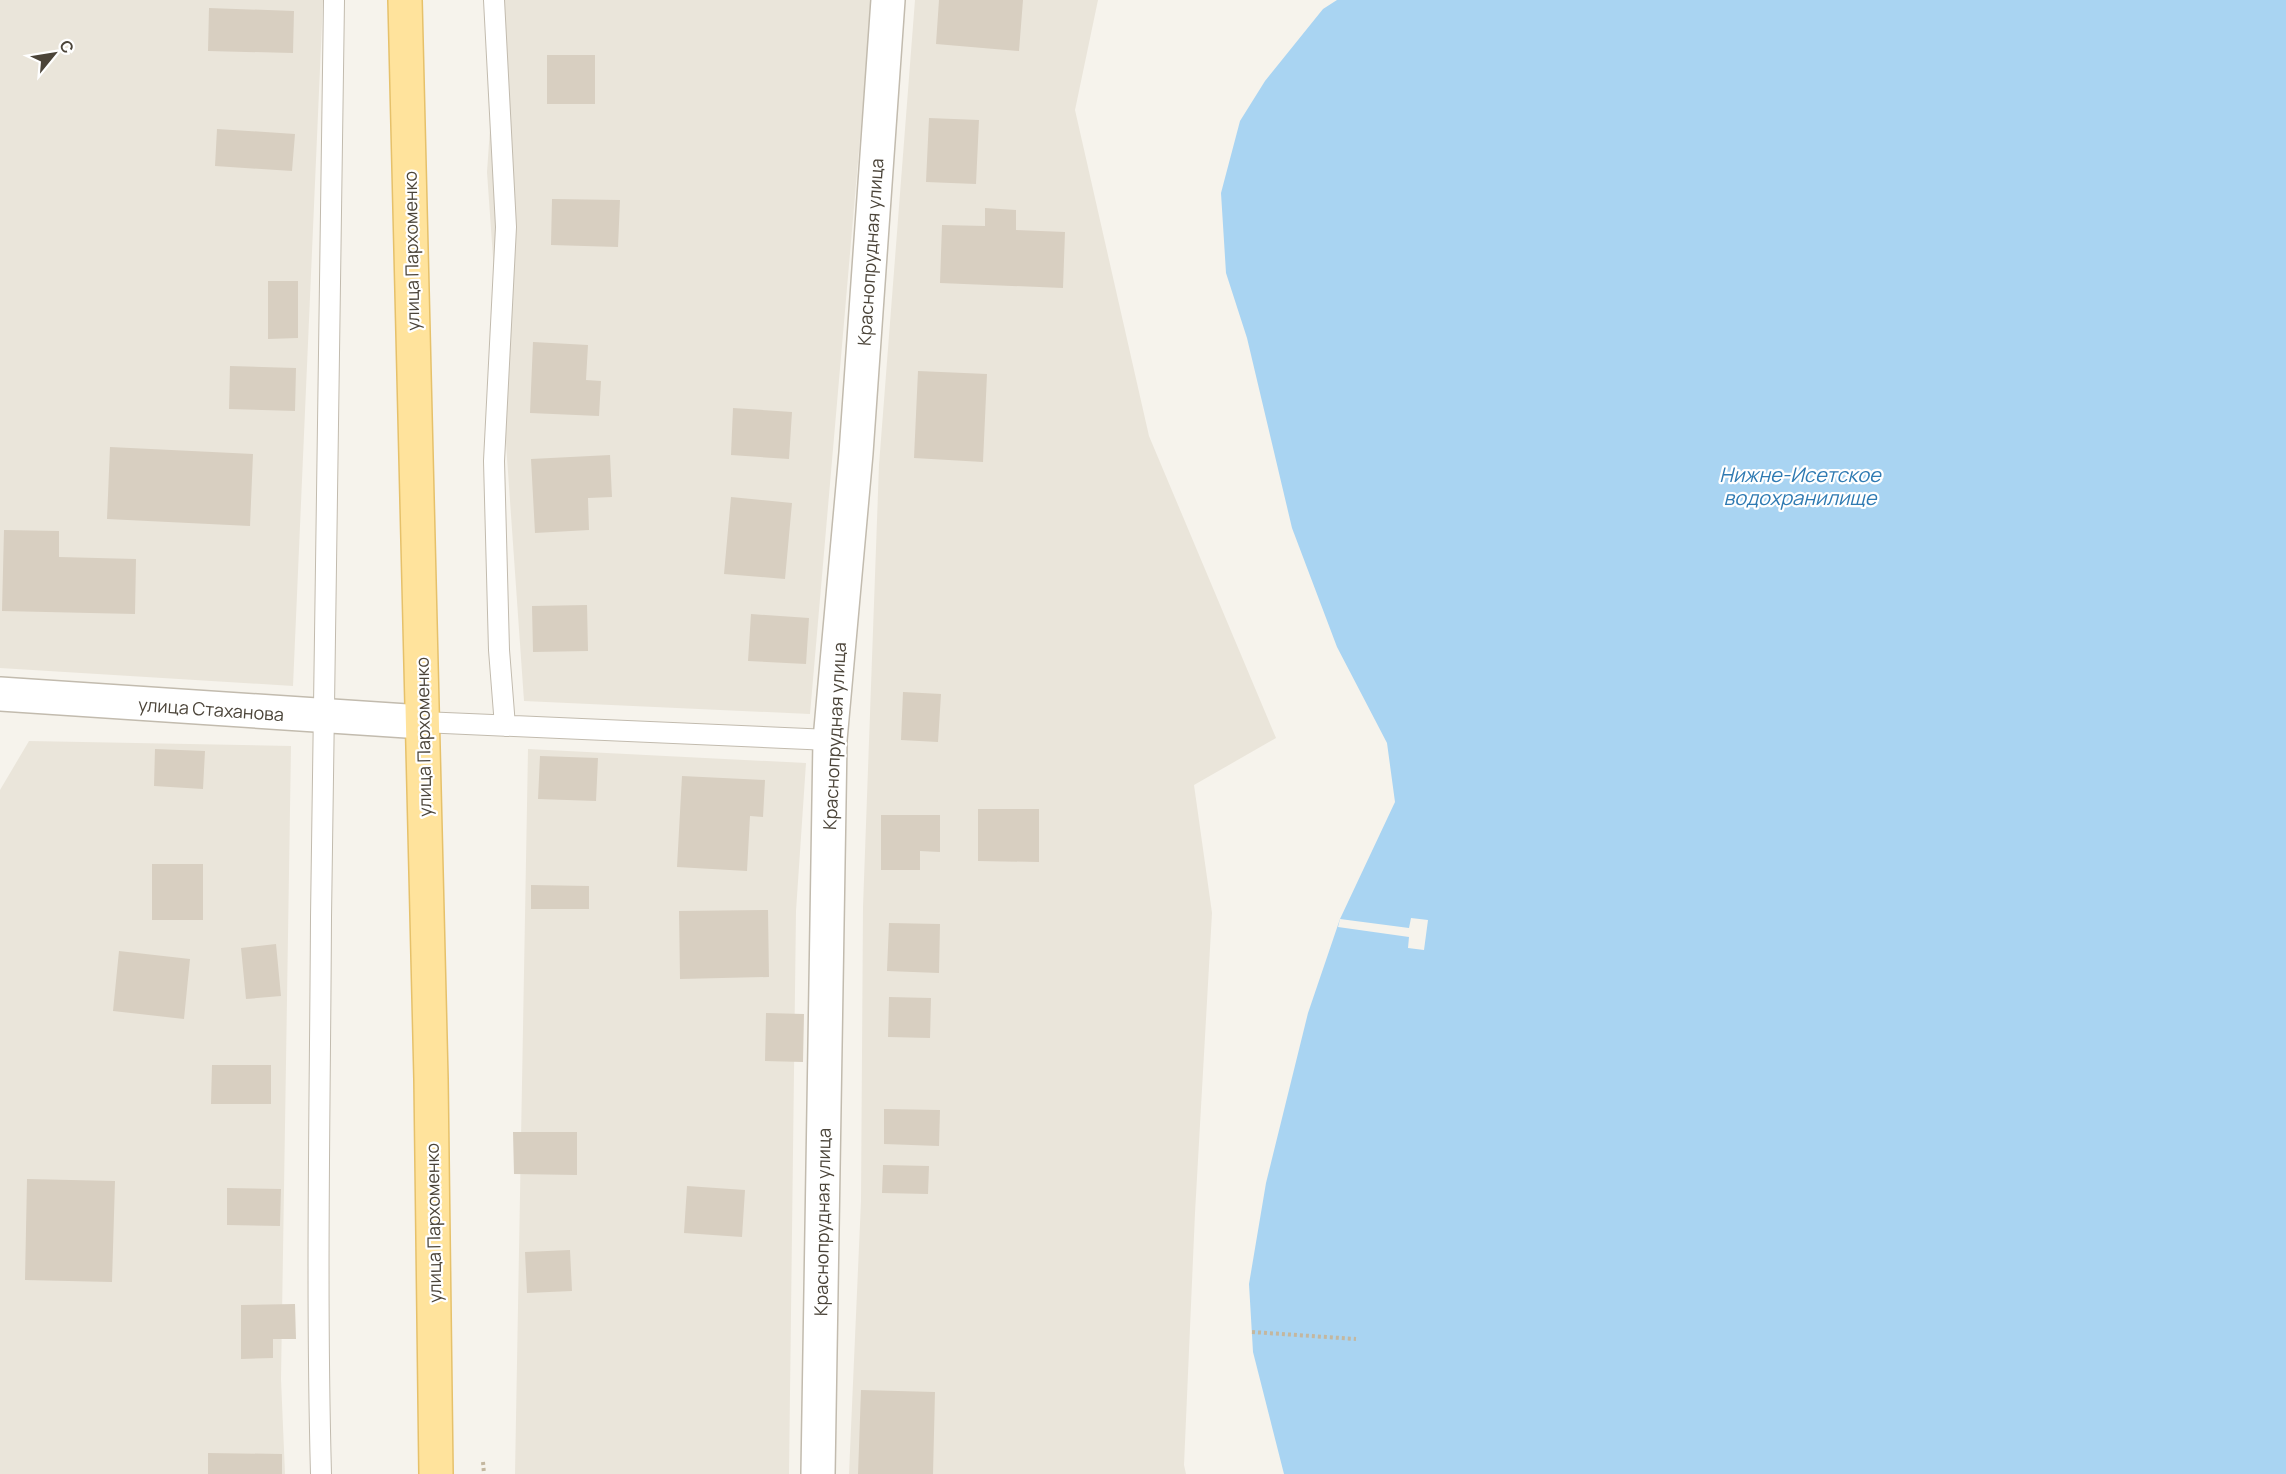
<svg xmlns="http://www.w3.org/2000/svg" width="2286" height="1474" font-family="Manrope,sans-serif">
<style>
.residential{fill:#eae5da}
.water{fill:#a9d4f2}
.pier{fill:#f6f3ec}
.building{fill:#d8cfc1}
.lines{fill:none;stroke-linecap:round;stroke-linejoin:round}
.lane-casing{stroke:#c2bbae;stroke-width:22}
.street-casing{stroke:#c2bbae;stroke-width:36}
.primary-casing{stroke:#e6c16a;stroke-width:36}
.path{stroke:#c4b79f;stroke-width:4;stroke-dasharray:3 3;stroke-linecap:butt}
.lane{stroke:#fff;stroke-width:20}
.street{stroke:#fff;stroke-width:33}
.primary{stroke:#ffe39c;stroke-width:33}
.labels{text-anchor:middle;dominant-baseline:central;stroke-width:4.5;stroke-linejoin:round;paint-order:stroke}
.street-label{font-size:18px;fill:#4b4439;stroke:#fff}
.water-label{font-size:20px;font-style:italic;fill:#2e7ab2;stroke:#fff}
</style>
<rect width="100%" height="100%" fill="#f6f3ec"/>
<!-- residential -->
<path class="residential" d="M0 0H323L293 686 0 668Z
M499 0H872L810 714 524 701 487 172Z
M915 0H1098L1075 110 1149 436 1276 738 1194 785 1212 913 1195 1213 1184 1465 1186 1474H849L861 1201 863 907 879 465Z
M29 741 291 746 281 1379 285 1474H0V790Z
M528 749 806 763 796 911 789 1474H515Z"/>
<!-- water -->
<path class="water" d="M1337 0H2286V1474H1284L1253 1352 1249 1284 1266 1183 1308 1013 1340 919 1395 802 1387 743 1337 647 1292 528 1247 338 1226 273 1221 193 1240 121 1265 81 1323 9Z"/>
<!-- pier -->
<path class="pier" d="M1411 918 1428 920 1424 950 1408 948 1409 937 1338 927 1340 919 1409 928Z"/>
<!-- building -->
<path class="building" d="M939 0H1023L1019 51 936 44Z
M209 8 294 11 293 53 208 51Z
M547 55H595V104H547Z
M929 118 979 120 976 184 926 182Z
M217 129 295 134 292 171 215 166Z
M552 199 620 200 618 247 551 245Z
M985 208 1016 210V230L1065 232 1063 288 940 283 942 225 985 226Z
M268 281H298V338L268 339Z
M533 342 588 345 586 380 601 381 599 416 530 413Z
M230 366 296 368 295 411 229 409Z
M918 371 987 374 983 462 914 458Z
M733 408 792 412 789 459 731 455Z
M110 447 253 454 250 526 107 519Z
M610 455 612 497 588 498 589 530 535 533 531 459Z
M731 497 792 503 785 579 724 574Z
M4 530 59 531V557L136 559 135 614 2 611Z
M587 605 588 651 533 652 532 606Z
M751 614 809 618 806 664 748 661Z
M903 692 941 694 938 742 901 740Z
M155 749 205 751 203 789 154 786Z
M540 756 598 758 596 801 538 799Z
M682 776 765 780 763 817 750 816 747 871 677 867Z
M978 809H1039V862L978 861Z
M881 815H940V852L920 851V870H881Z
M152 864H203V920H152Z
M531 885 589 886V909H531Z
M768 910 769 977 680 979 679 911Z
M889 923 940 924 939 973 887 971Z
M276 944 281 996 246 999 241 948Z
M119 951 190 959 184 1019 113 1011Z
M889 997 931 998 930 1038 888 1037Z
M766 1013 804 1014 803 1062 765 1061Z
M212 1065H271V1104H211Z
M884 1109 940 1110 939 1146 884 1144Z
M513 1132H577V1175L514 1174Z
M883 1165 929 1166 928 1194 882 1193Z
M27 1179 115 1181 112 1282 25 1280Z
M687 1186 745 1190 742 1237 684 1233Z
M227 1188 281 1189 280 1226 227 1225Z
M570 1250 572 1291 527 1293 525 1252Z
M295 1304 296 1339H273V1358L241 1359V1305Z
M861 1390 935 1392 933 1474H858Z
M208 1453 282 1454V1474H208Z"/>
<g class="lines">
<!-- lane casing -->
<g class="lane-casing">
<path id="lane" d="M494 0 506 227 494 461 499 650 505 726
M422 722 830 740
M321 1474C316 1289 320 1104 321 918 324 612 328 306 334 0"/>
</g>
<!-- street casing -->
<g class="street-casing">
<path id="street" d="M0 694 422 722
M818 1474 830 740 856 453 888 0"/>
</g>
<!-- primary casing -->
<g class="primary-casing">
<path id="primary" d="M405 0 431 1079 436 1474"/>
</g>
<!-- path -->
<path class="path" d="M1252 1332 1356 1339
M483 1462 484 1474"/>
<!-- lane -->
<use href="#lane" class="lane"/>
<!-- street -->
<use href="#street" class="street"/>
<!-- primary -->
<use href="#primary" class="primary"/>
</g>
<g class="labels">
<!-- street labels -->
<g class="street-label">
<text transform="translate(411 251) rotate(-91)">улица Пархоменко</text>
<text transform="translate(870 252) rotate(-86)">Краснопрудная улица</text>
<text transform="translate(211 709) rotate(4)">улица Стаханова</text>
<text transform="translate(834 736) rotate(-87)">Краснопрудная улица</text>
<text transform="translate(423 737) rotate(-91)">улица Пархоменко</text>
<text transform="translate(822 1222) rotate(-89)">Краснопрудная улица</text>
<text transform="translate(433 1223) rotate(-91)">улица Пархоменко</text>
</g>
<!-- water labels -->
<g class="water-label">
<text x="1800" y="474">Нижне-Исетское<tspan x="1800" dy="23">водохранилище</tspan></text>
</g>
</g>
<!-- north arrow -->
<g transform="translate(54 54) rotate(60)" stroke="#ffffff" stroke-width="4.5" paint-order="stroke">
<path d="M0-4.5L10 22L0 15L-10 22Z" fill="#4b4439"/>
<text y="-9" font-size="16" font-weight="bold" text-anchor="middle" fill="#4b4439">С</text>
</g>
</svg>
